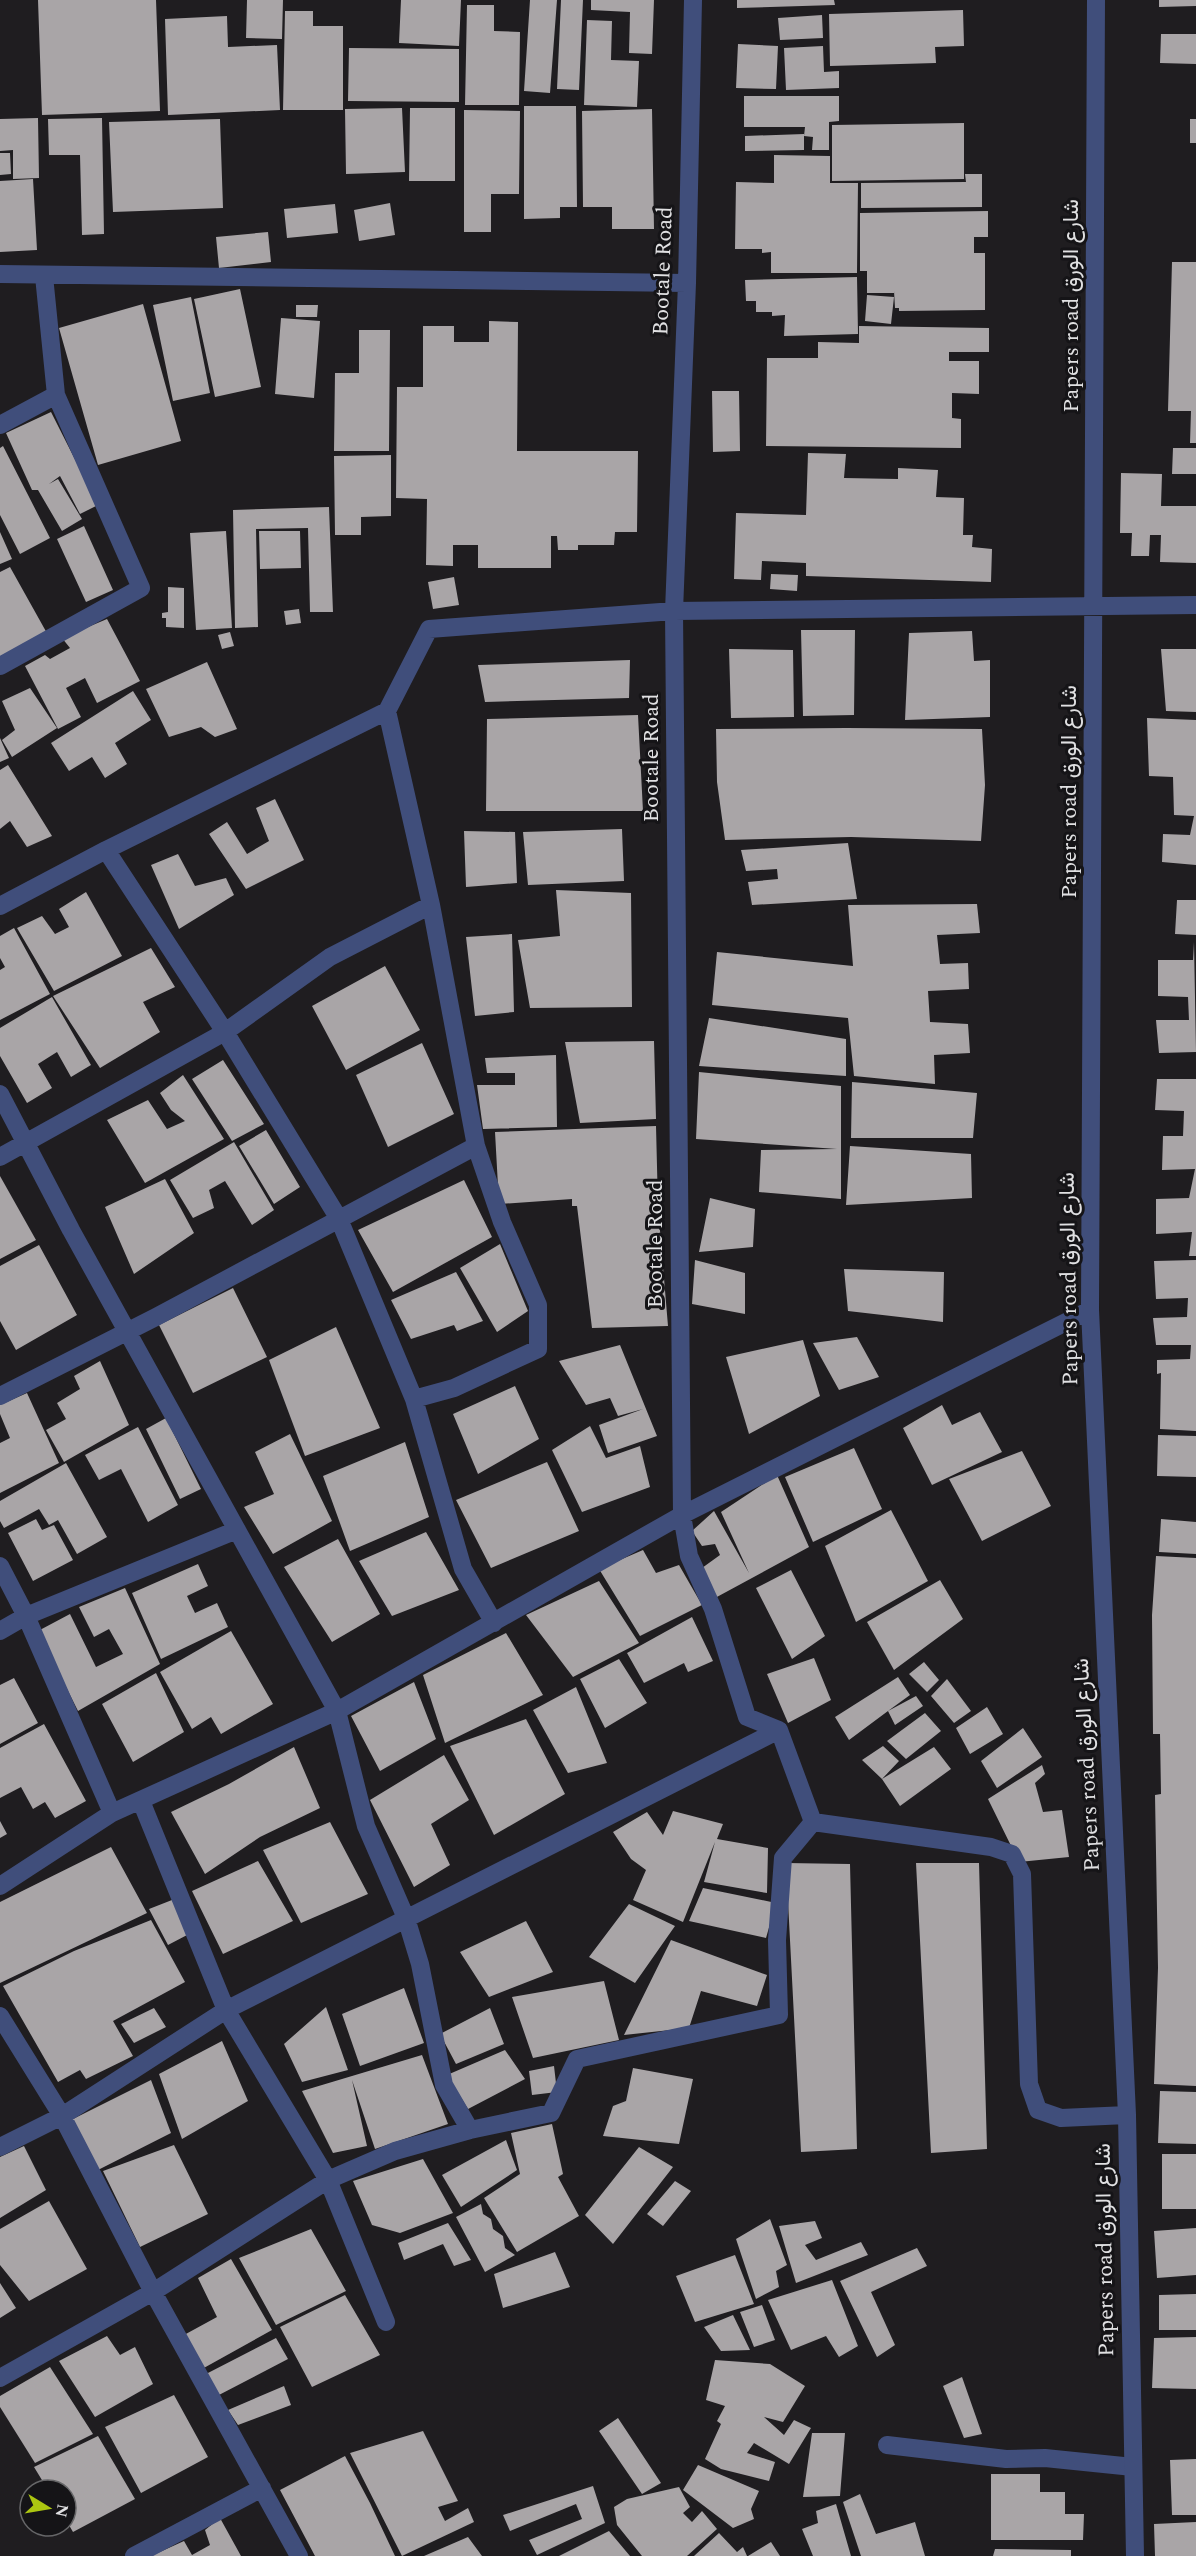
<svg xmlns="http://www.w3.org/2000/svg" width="1196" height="2556" font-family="Spectral,Vazirmatn,serif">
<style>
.building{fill:#a9a5a7}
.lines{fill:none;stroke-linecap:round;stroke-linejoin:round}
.service{stroke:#404e7b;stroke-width:18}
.minor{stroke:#404e7b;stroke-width:18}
.labels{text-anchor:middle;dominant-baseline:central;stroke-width:6;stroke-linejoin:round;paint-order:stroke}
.street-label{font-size:22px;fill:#e0e0e2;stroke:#151417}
</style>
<rect width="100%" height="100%" fill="#1f1d20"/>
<!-- building -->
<path class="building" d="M38 0H156L160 111 42 115Z
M247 0H283L282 39 246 38Z
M401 0H461L459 46 399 43Z
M530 0H557L550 93 524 91Z
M561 0H583L579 90 557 89Z
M591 0H654L652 54 629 53 630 12 591 10Z
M737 0H834L835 5 737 8Z
M1159 0H1196V6L1159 7Z
M467 5H494V31L520 32 519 105H465Z
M963 10 964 46 935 47 936 63 830 66 829 14Z
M285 11H313V26H343V110H283Z
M822 15 823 38 780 40 778 18Z
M227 16 228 47 277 45 280 110 168 115 165 19Z
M587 20 612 21 611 60 639 61 637 107 584 105Z
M1161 34H1196V64L1160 63Z
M738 44 778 46 776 89 736 88Z
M823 46 824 72 839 71V88L786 90 784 48Z
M349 48 459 49V102L348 101Z
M744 96H839V121L829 122V150H812L813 137 804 136 805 127H744Z
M524 106H576L577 207H560V218L524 219Z
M402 108 405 172 346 174 345 109Z
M410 108H455V181H409Z
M652 109 654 229H612V207H583L582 111Z
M464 110 520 111 519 194H491V232H464Z
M38 118 39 178 13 179V150L0 151V119Z
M102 118 104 234 82 235 80 155H49L48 119Z
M220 119 223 208 113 212 109 122Z
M1190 119H1196V143H1190Z
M964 123V179L832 181V125Z
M804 134V150L745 151V136Z
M0 153H10L11 174 0 175Z
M774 155 830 156V183H858L857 273H771V252L762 253V249H735L736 182 774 183Z
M965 174H982V207L861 208V183L966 182Z
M33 179 37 250 0 252V181Z
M390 203 395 235 359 241 354 210Z
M335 204 338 233 287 238 284 209Z
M988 211V237H974V253H985V310L899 311V308H895L894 291V293H867V271H860V213Z
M268 232 271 262 219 268 216 237Z
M1172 262H1196V443H1190L1191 411H1168Z
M857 277 858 334 784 336 785 315 772 316V312H756V301H746L745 280Z
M240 289 261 387 215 397 194 299Z
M867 295 894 297 891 324 865 321Z
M191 297 210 393 173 401 153 305Z
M143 304 181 441 98 465 59 328Z
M296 305H318L317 317H296Z
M281 318 320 321 314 398 275 394Z
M489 321 518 322 517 451H638L637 532H615L614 545H578V550H558L557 536H551V568H478V545H453V566L426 565 427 499 396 498 397 387H423V326H454V342H489Z
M859 326 989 328V352H949V361H979V394L952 393V418L961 419V448L766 446 767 358H818V342L859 343Z
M359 330H390L389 451H334L335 373H359Z
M712 391H739L740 451 713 452Z
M51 412 98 505 80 514 60 476 49 484 58 479 82 519 62 531 38 490H32L6 433Z
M3 446 50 538 20 554 0 515V448Z
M1173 448H1196V474H1172Z
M808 453 846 454 844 478 898 479V468L938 470 936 497 964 498 963 535H973L972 547 992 549 991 582 806 576V563L762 561 761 580 734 579 736 513 806 515Z
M391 455V516L361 517V535H335L334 456Z
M1121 473 1162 474 1161 506H1196V563L1160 562 1161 535H1150L1149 556H1131L1132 533H1120Z
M329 507 333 612H310L308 528 256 529 258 627 235 628 233 510Z
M84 526 113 590 86 602 57 539Z
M226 531 232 628 196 630 190 533Z
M259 531H300L301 568 260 569Z
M0 532 12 559 0 564Z
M10 567 48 635 0 663V572Z
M771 574 798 575 797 591 770 589Z
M454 577 459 605 433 609 428 582Z
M168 587 184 588V628L166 627V618H162V613L168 612Z
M299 609 301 623 286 625 284 611Z
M107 619 140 681 97 703 85 678 66 688 81 717 58 729 25 666 45 655 50 659 70 648 62 638Z
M801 630H855L854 715 803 716Z
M972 631 974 661 990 660V717L905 720 909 633Z
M230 632 234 646 222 649 218 635Z
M729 649 793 650 794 717 731 718Z
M1161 649H1196V712L1166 711Z
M630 660 629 698 485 702 478 665Z
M207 662 237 729 215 737 201 727 169 737 146 689Z
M30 688 57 728 12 757 2 740 15 730 2 701Z
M133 691 151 720 115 743 127 764 105 778 92 757 69 771 51 743Z
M638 715 643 811H486L487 719Z
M1147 718 1196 720V865L1162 862 1163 834 1190 835 1194 816 1174 815 1173 777 1149 776Z
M846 728 982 729 985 785 981 841 851 837 725 840 717 782 716 729Z
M0 738 9 758 0 762Z
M8 765 52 836 27 847 10 821 0 829V770Z
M275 799 304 860 246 889 209 834 227 822 247 854 269 841 256 808Z
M622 829 624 881 528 885 523 832Z
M464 831 515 832 517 883 466 887Z
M848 843 857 899 752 905 748 882 778 879 777 869 746 871 741 850Z
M178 854 195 886 226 878 234 895 179 929 151 865Z
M556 890 631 893 632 1007 530 1008 518 940 560 936Z
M86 892 122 956 54 991 17 928 42 916 55 934 69 927 59 909Z
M1177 900H1196V935L1175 934Z
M977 904 980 933 937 935 940 964 968 963 969 989 928 991 930 1022 968 1024 970 1053 934 1055 935 1084 854 1076 848 1018 712 1005 717 952 853 966 848 905Z
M14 928 50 994 0 1020V970L5 967 0 958V936Z
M512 934 514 1012 475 1016 466 937Z
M1194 942 1196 1052 1159 1053 1156 1020H1189L1188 997 1158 996V960H1193Z
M151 948 175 987 143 1002 160 1032 100 1068 53 996Z
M385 966 420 1030 346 1070 312 1006Z
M52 997 91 1065 71 1077 57 1052 38 1064 52 1088 27 1103 0 1056V1028Z
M709 1018 846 1039V1076L699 1066Z
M654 1041 656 1119 580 1123 565 1042Z
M422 1043 454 1114 388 1147 356 1075Z
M556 1055 557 1127 483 1129 477 1085H515V1073H487L485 1058Z
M223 1060 264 1124 232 1141 192 1079Z
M699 1072 841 1086V1199L759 1192 761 1150 837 1149 696 1139Z
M183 1075 224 1139 145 1183 107 1120 148 1100 167 1129 185 1121 171 1110 160 1093Z
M1157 1079H1196V1256H1189L1192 1232 1156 1234V1199L1189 1198 1195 1169 1162 1170 1163 1136H1183L1184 1111 1155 1110Z
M852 1082 977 1093 973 1138H851Z
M656 1126 658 1207 668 1326 592 1328 577 1206H572V1199L499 1204 495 1132Z
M266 1130 300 1187 274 1204 239 1146Z
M234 1142 274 1210 252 1225 225 1181 209 1190 214 1208 193 1218 170 1180Z
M850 1146 971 1154 972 1198 846 1205Z
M0 1176 36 1240 0 1259Z
M165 1179 194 1233 134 1274 105 1207Z
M464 1180 492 1237 393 1292 358 1230Z
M710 1198 755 1209 753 1247 699 1252Z
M500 1244 528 1311 497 1332 460 1268Z
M39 1245 77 1315 16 1350 0 1321V1266Z
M695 1260 745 1273V1314L692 1304Z
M1196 1260V1431L1160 1429 1161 1373 1157 1374V1360L1190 1359 1191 1345H1156L1153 1318 1187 1317 1188 1298 1156 1299 1154 1261Z
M844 1269 944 1272 943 1322 848 1311Z
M456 1272 483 1321 457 1331 454 1325 411 1339 391 1300Z
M233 1288 267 1357 193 1393 159 1325Z
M336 1327 380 1428 305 1456 269 1360Z
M857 1337 879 1377 839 1390 813 1343Z
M803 1340 820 1396 749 1434 726 1357Z
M620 1345 657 1436 608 1453 599 1425 643 1409 618 1416 610 1398 586 1405 559 1361Z
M100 1361 129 1425 64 1462 46 1430 66 1419 57 1403 80 1389 74 1376Z
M515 1386 539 1439 478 1474 453 1414Z
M27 1393 59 1463 0 1493V1443L10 1438 0 1414V1405Z
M942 1405 952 1425 980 1412 1002 1452 932 1485 903 1428Z
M166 1418 201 1489 180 1499 146 1429Z
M590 1426 606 1458 640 1446 650 1487 582 1512 552 1450Z
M138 1427 178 1505 148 1522 121 1469 99 1480 85 1455Z
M290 1434 332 1521 273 1554 244 1507 274 1494 255 1452Z
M1158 1435 1196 1436V1477L1157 1476Z
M405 1442 429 1517 350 1551 323 1476Z
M854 1448 882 1509 813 1542 785 1477Z
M1022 1451 1051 1506 982 1541 949 1479Z
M547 1462 579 1531 491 1568 456 1500Z
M66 1463 107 1537 77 1554 58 1520 49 1525 39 1509 4 1528 0 1521V1501Z
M777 1475 809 1547 715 1598 702 1568 720 1555 715 1544 702 1546 692 1531 714 1511 749 1573 721 1512Z
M891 1510 928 1581 856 1622 825 1546Z
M36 1519 42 1530 54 1525 73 1560 33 1581 8 1533Z
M1161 1519 1196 1522V1554L1159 1552Z
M426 1532 459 1590 392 1616 359 1561Z
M338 1539 380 1614 332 1642 284 1567Z
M643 1550 656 1573 679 1565 702 1605 640 1636 599 1569Z
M1156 1556 1196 1558V2086L1154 2084 1158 1968 1155 1795 1161 1794 1160 1734H1153L1152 1615Z
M198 1564 208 1586 187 1596 195 1613 217 1603 228 1627 161 1659 132 1593Z
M791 1570 825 1636 792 1659 756 1588Z
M940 1580 963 1619 894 1670 867 1622Z
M599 1581 639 1643 573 1677 526 1615Z
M125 1588 160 1664 78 1711 38 1631 70 1614 96 1667 123 1654 109 1629 94 1637 79 1607Z
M692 1617 713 1661 688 1672 684 1663 644 1683 627 1653Z
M231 1631 273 1704 221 1734 211 1717 192 1729 160 1672Z
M506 1633 543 1695 445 1743 423 1675Z
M814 1658 831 1700 788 1723 767 1674Z
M619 1659 647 1703 605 1728 580 1679Z
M924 1662 939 1680 927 1692 909 1674Z
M156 1673 184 1732 133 1762 102 1704Z
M898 1677 910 1695 888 1711 916 1696 923 1706 895 1725 888 1711 849 1740 835 1717Z
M14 1678 38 1723 0 1744V1685Z
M947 1679 971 1711 954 1723 931 1696Z
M414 1682 436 1739 380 1771 351 1716Z
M576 1687 607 1763 568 1773 533 1710Z
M987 1707 1003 1734 970 1754 956 1728Z
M925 1713 941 1731 906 1759 887 1741Z
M526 1719 565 1794 494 1835 450 1746Z
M44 1724 86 1801 55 1818 45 1802 33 1809 21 1787 0 1798V1748Z
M1023 1728 1042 1757 997 1788 981 1761Z
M883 1746 899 1761 882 1779 934 1747 951 1769 900 1806 882 1779 862 1760Z
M294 1747 320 1808 260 1837 205 1874 171 1812 229 1784Z
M444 1755 469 1800 431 1824 450 1865 414 1887 370 1800Z
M1042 1765 1045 1774 1035 1783 1043 1812 1062 1810 1069 1857 1019 1862 988 1799Z
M673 1811 723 1824 717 1839 768 1848 767 1893 704 1882 715 1842 683 1922 633 1900 646 1870 631 1859 613 1832 647 1812 663 1835Z
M0 1821 7 1834 0 1838Z
M330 1822 368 1894 301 1923 263 1850Z
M111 1847 147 1913 0 1983V1902Z
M258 1861 293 1921 223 1954 192 1891Z
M786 1863 850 1864 857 2149 801 2152Z
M916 1863H979L987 2149 931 2153Z
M703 1888 776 1903 766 1938 689 1921Z
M172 1900 189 1934 168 1945 149 1909Z
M629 1904 675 1926 635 1983 589 1957Z
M151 1920 185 1982 113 2021 133 2056 86 2079 80 2070 58 2082 3 1986 74 1951Z
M526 1921 553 1972 489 1997 460 1952Z
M671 1940 767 1975 757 2006 701 1991 689 2028 624 2035Z
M604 1981 619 2040 533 2058 512 1997Z
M404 1988 424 2043 360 2066 342 2014Z
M326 2007 348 2070 302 2082 284 2044Z
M154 2008 166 2027 134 2043 121 2024Z
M490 2008 504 2044 456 2064 440 2034Z
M222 2041 248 2101 182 2139 159 2074Z
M505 2050 525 2079 468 2109 447 2075Z
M422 2055 448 2124 375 2149 352 2080 367 2146 333 2153 302 2091Z
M554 2066 557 2092 532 2095 529 2071Z
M633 2068 693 2079 679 2144 603 2136 613 2106 626 2101Z
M151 2080 171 2133 96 2171 69 2121Z
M1160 2091 1196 2092V2144L1158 2143Z
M552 2124 563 2174 558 2177 579 2216 517 2252 484 2198 520 2174 511 2133Z
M506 2140 517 2170 461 2207 442 2175Z
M174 2145 208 2214 140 2247 103 2171Z
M24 2146 46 2190 0 2218V2157Z
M639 2147 673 2167 613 2244 585 2215Z
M1162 2154H1196V2209H1162Z
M423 2159 453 2213 400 2233 372 2225 353 2181Z
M675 2181 691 2191 663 2226 647 2214Z
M49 2201 87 2269 29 2301 0 2265V2229Z
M481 2204 483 2214 491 2219 493 2229 503 2236 505 2248 515 2255 485 2272 456 2217Z
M770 2219 787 2265 776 2271 779 2287 756 2299 736 2239Z
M815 2221 822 2238 805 2245 816 2260 861 2242 868 2255 796 2283 779 2226Z
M448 2223 471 2260 454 2266 443 2244 404 2260 398 2243Z
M1196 2228V2275L1157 2278 1154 2231Z
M311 2229 346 2291 276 2325 239 2258Z
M917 2248 927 2266 871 2292 895 2345 877 2357 840 2281Z
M555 2252 570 2287 503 2308 494 2274Z
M735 2255 754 2304 695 2322 676 2276Z
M231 2259 272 2330 202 2369 184 2335 217 2317 198 2278Z
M832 2280 858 2346 839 2357 826 2336 791 2350 768 2300Z
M0 2283 16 2308 0 2318Z
M1196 2294V2330H1159V2295Z
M345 2295 380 2355 312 2387 280 2327Z
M762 2305 775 2340 754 2347 740 2312Z
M733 2315 750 2350 721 2351 704 2327Z
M107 2336 120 2355 135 2347 153 2384 95 2417 59 2361Z
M1196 2337V2389L1152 2388 1154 2338Z
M276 2338 288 2359 217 2396 206 2374Z
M715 2360 770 2364 805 2386 783 2422 764 2417 784 2435 794 2420 811 2428 789 2464 754 2443 747 2453 775 2462 769 2481 721 2469 705 2459 721 2424 717 2421 725 2406 706 2400Z
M50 2367 93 2434 35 2463 0 2407V2396Z
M962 2377 982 2434 964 2438 943 2386Z
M284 2386 291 2405 238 2425 228 2410Z
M174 2395 208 2457 141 2493 105 2427Z
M618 2418 661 2483 642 2494 599 2431Z
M423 2431 458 2501 438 2507 445 2521 468 2508 474 2522 402 2556 350 2453Z
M812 2433H845L840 2496 803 2497Z
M98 2436 135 2499 73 2532 66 2520V2490H48L34 2467Z
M345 2456 370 2503 395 2556H315L280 2490Z
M1196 2459V2515H1172L1170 2460Z
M698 2465 759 2491 751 2509 754 2519 733 2528 683 2490Z
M991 2474H1040V2492H1065V2514H1084L1083 2540H991Z
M593 2486 605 2523 537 2555 529 2540 582 2519 576 2504 510 2531 503 2515Z
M679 2487 690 2507 683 2513 692 2522 702 2511 717 2529 687 2556H642L617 2525 614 2507 627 2499Z
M860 2494 876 2534 915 2522 925 2556H861L843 2502Z
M836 2504 851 2556H813L802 2529 818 2523 816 2511Z
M220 2518 241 2556H151L184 2541 192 2555 210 2545 205 2530Z
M1196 2522V2556H1155L1154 2524Z
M609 2531 630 2556H559Z
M719 2533 737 2552 743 2547 747 2556H694Z
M468 2537 482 2556H424Z
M771 2542 780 2556H748Z
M995 2549 1071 2550V2556H993Z"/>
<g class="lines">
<!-- service -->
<path class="service" d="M887 2445 1006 2459 1045 2458 1133 2467"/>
<!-- minor -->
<path class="minor" d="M1096 0 1090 1310 1127 2115 1135 2556
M0 274 687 283
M0 425 56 395
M0 666 141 588 56 395 44 276
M106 850 225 1032 339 1219 414 1399 463 1569 494 1623
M0 906 106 850 387 711 429 629 674 611 1196 605
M0 1094 71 1230 337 1711 366 1826 406 1918 420 1964 444 2085 470 2130
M0 1157 225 1032 330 957 431 905 387 711
M0 1396 156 1317 476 1146
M414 1399 454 1388 538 1349V1305L502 1222 476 1146 431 905
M0 1566 26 1616 112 1813
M0 1631 26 1616 237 1530
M141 1801 226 2010 328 2180 386 2322
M813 1822 991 1847 1012 1854 1022 1874 1029 2084 1038 2110 1061 2118 1127 2115
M0 1886 112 1813 337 1711 682 1515 1090 1310
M0 2016 62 2116 153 2292 299 2556
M0 2147 62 2116 226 2010 779 1730
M0 2378 153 2292 328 2180 395 2151 470 2130 551 2113 577 2059 779 2015 777 1940 783 1858 813 1822 779 1730 747 1717 713 1609 689 1556 682 1515 674 611 687 283 693 0
M134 2556 262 2488"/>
</g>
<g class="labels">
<!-- street labels -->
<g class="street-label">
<text transform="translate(663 271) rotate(-88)">Bootale Road</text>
<text transform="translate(1071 306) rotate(-90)">Papers road شارع الورق</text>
<text transform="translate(651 758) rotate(-90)">Bootale Road</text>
<text transform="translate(1069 792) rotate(-90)">Papers road شارع الورق</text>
<text transform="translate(655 1244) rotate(-90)">Bootale Road</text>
<text transform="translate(1069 1279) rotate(-91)">Papers road شارع الورق</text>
<text transform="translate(1087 1765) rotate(-93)">Papers road شارع الورق</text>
<text transform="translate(1105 2250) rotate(-91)">Papers road شارع الورق</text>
</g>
</g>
<!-- north arrow -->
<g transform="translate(48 2508) rotate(101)"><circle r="28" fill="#151417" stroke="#666668" stroke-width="1.5"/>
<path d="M0-4.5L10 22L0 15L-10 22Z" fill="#acc611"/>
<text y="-9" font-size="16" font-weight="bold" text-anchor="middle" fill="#e0e0e2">N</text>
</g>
</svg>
